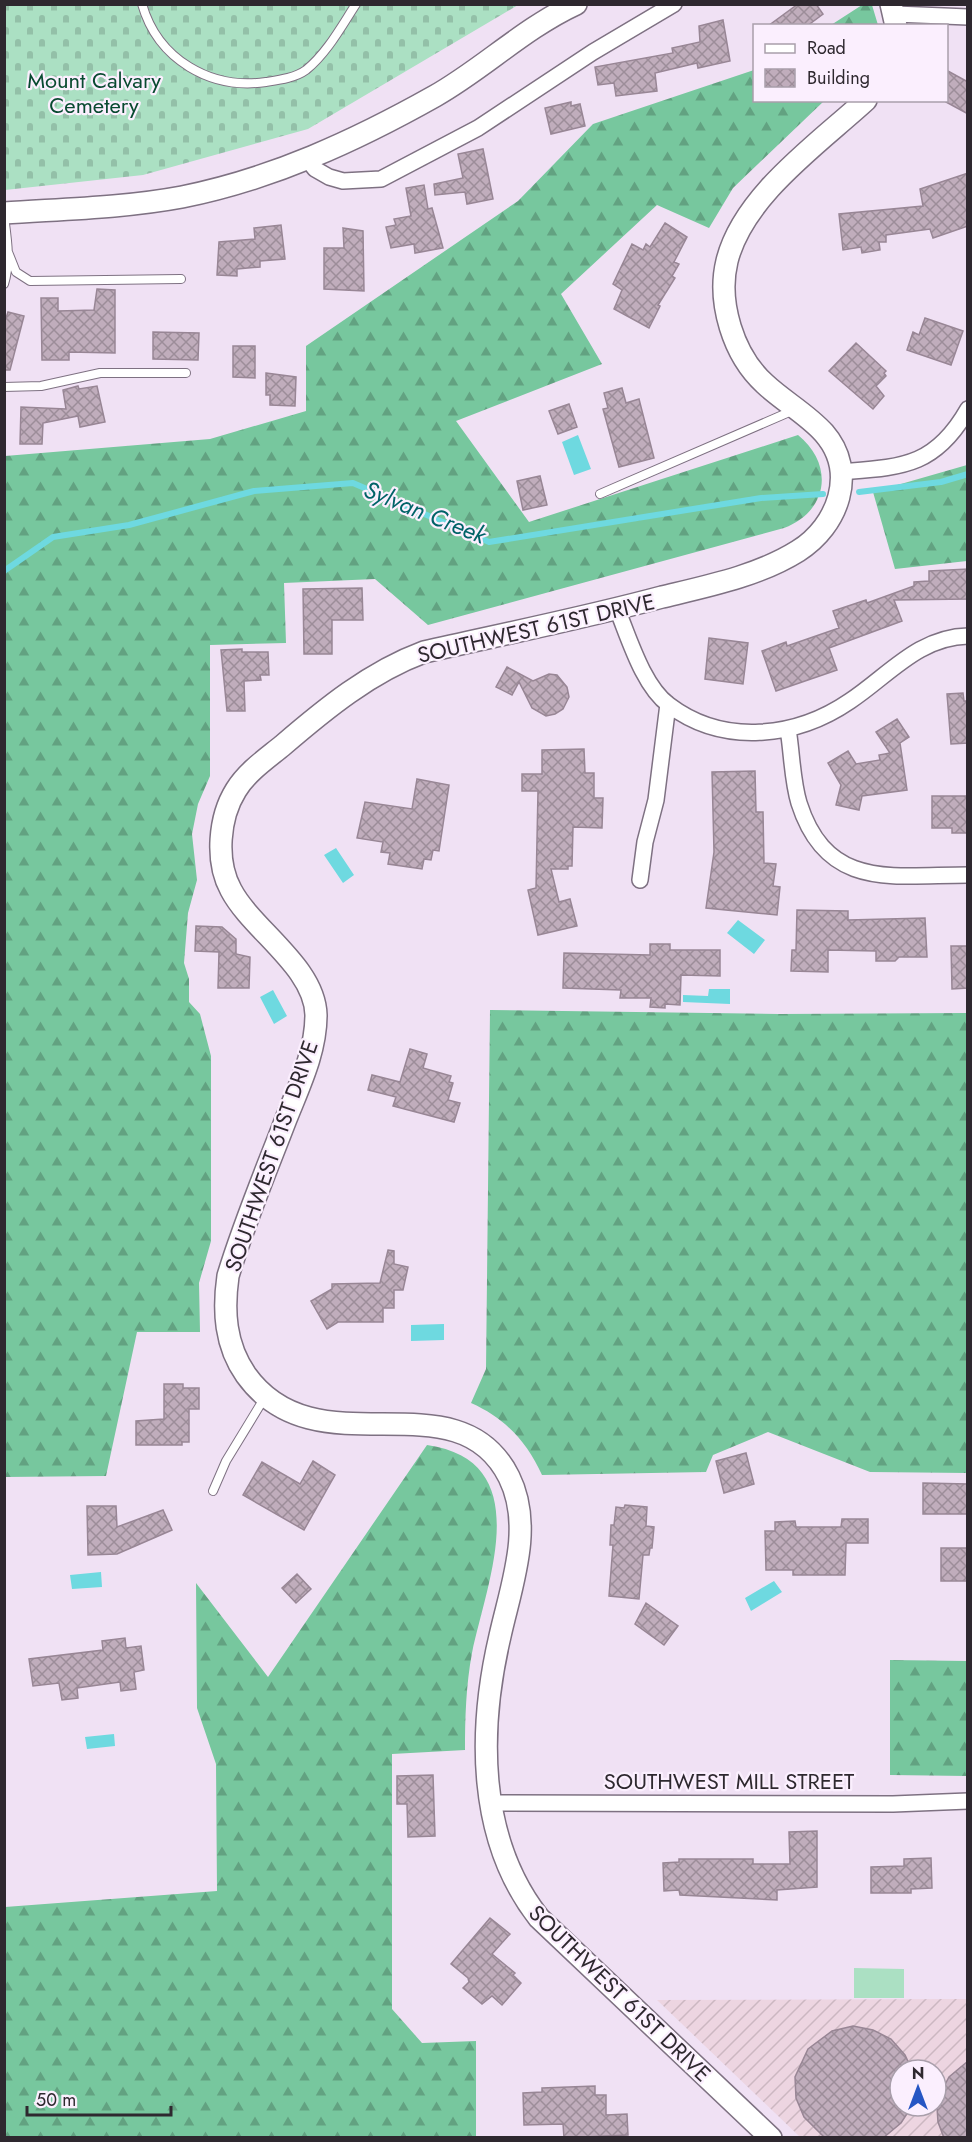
<svg xmlns="http://www.w3.org/2000/svg" width="972" height="2142" font-family="Jost,sans-serif">
<style>
.industrial{fill:url(#industrial-furrows);fill-rule:evenodd}
.grass{fill:#abe0c3}
.forest{fill:url(#forest-firs)}
.cemetery{fill:url(#cemetery-stones)}
.water{fill:#6ed9e0}
.lines{fill:none;stroke-linecap:round;stroke-linejoin:round}
.stream{stroke:#6ed9e0;stroke-width:6}
.building{fill:url(#building-cross-hatch);stroke:#988695;stroke-width:1.5}
.lane-casing{stroke:#7e7182;stroke-width:10}
.street-casing{stroke:#7e7182;stroke-width:18}
.secondary-casing{stroke:#7e7182;stroke-width:24}
.lane{stroke:#fff;stroke-width:8}
.street{stroke:#fff;stroke-width:15}
.secondary{stroke:#fff;stroke-width:21}
.labels{text-anchor:middle;dominant-baseline:central;stroke-width:4.5;stroke-linejoin:round;paint-order:stroke}
.park-label{font-size:22px;fill:#084a30;stroke:#fbeffe}
.street-label{font-size:22px;fill:#2e282f;stroke:#fbeffe}
.water-label{font-size:24px;font-style:italic;fill:#006368;stroke:#fbeffe}
</style>
<defs>
<pattern id="industrial-furrows" width="10" height="10" patternUnits="userSpaceOnUse" patternTransform="scale(1.5)"><rect width="10" height="10" fill="#edd5e1"/><path d="M-1 1l2-2M0 10L10 0M9 11l2-2" fill="none" stroke="#ccb7c1"/></pattern>
<pattern id="forest-firs" width="22" height="20" patternUnits="userSpaceOnUse" patternTransform="scale(1.5)"><rect width="22" height="20" fill="#77c79e"/><path d="M5 1l3.5 6h-7zM16 11l3.5 6h-7z" fill="#62a281"/></pattern>
<pattern id="cemetery-stones" width="16" height="16" patternUnits="userSpaceOnUse" patternTransform="scale(1.5)"><rect width="16" height="16" fill="#abe0c3"/><path d="M2 7V4a2 2 0 0 1 4 0v3zM10 15v-3a2 2 0 0 1 4 0v3z" fill="#93c0a8"/></pattern>
<pattern id="building-cross-hatch" width="8" height="8" patternUnits="userSpaceOnUse" patternTransform="scale(1.5)"><rect width="8" height="8" fill="#c0adbc"/><path d="M0 0l8 8M0 8l8-8" fill="none" stroke="#9c8d99"/></pattern>
</defs>
<rect width="100%" height="100%" fill="#f0e1f4"/>
<!-- industrial -->
<path class="industrial" d="M967 1999V2137H800L657 2000ZM900 2070H936V2106H900Z"/>
<!-- grass -->
<path class="grass" d="M854 1968 904 1969V1998H854Z"/>
<!-- forest -->
<path class="forest" d="M862 5H872L878 25H831Z
M754 70V100L824 101 733 188 709 228 657 205 561 294 602 364 456 421 529 522 798 435C834 464 829 511 784 528L428 625 375 579 284 583 286 643 210 645V776L198 804 192 834 197 880 188 913 184 963 189 979V1002L200 1014 211 1056V1241L199 1283 200 1332H137L106 1476 5 1477V456L210 439 306 411V346L518 201 593 124Z
M967 465V561L895 569 873 492Z
M490 1010 779 1014 967 1013V1473L870 1472 768 1432 713 1455 706 1472 542 1475C527 1442 505 1418 471 1403L486 1369Z
M427 1445C539 1461 486 1584 472 1653 466 1685 465 1718 465 1750L392 1754V2009L422 2043 476 2041V2137H5V1907L217 1891 216 1764 197 1708 196 1583 268 1677Z
M890 1660 967 1661V1776L890 1775Z"/>
<!-- cemetery -->
<path class="cemetery" d="M4 5H518L308 129 143 175 5 190Z"/>
<!-- water -->
<path class="water" d="M578 435 591 469 574 475 562 442Z
M336 848 354 875 343 883 324 855Z
M738 920 765 940 754 954 727 933Z
M709 989H730V1004L683 1002V995L708 996Z
M273 990 287 1016 274 1024 260 997Z
M444 1324V1340L411 1341V1325Z
M101 1572 102 1587 72 1589 70 1575Z
M774 1581 782 1592 751 1611 745 1598Z
M114 1734 115 1746 87 1749 85 1737Z"/>
<g class="lines">
<!-- stream -->
<path class="stream" d="M859 492 941 482 968 474
M4 571 53 537 129 525 254 491 353 483 489 542 761 498 823 494"/>
</g>
<!-- building -->
<path class="building" d="M798 4H816L823 14 807 26H768Z
M723 20 730 61 698 68 697 63 655 73 657 91 616 96 614 83 598 85 595 67 673 53 672 48 700 42 699 26Z
M946 70 968 82V114L946 102Z
M571 102V106L580 104 585 126 551 134 545 108Z
M483 149 493 199 467 204 465 192 435 195 434 184 463 178 458 154Z
M968 173V226L933 238 930 229 886 235V242H879L880 250 862 253 861 247 843 250 839 214 923 206 920 189Z
M424 185 428 209 432 208 443 248 415 253 414 244 391 248 386 227 396 225 394 219 411 216 406 188Z
M665 223 687 237 674 262 679 264 672 276 675 278 658 305 660 306 649 328 614 309 622 290 613 284 632 244 643 250 646 244 650 247Z
M281 225 285 259 260 261V267L237 269V276L217 275 219 242 255 239 254 228Z
M343 228 363 231 364 291 324 289V248H344Z
M97 289 115 290V353L69 352V360H42L41 298H58V311L94 310Z
M8 312 24 316 10 370H4V324Z
M925 318 963 331 951 365 907 350 913 332 919 335Z
M153 332 199 333 198 360 153 359Z
M856 343 886 371 884 373 886 376 876 386 884 396 873 409 829 371Z
M233 346H255V378L233 377Z
M266 373 296 377 295 406 270 405V395H266Z
M78 386 79 389 97 386 105 422 80 427 78 416 43 423 42 444H20L21 407 66 409 63 390Z
M622 388 626 403 639 399 654 458 619 467 603 409 608 408 604 393Z
M569 404 577 427 558 434 549 411Z
M540 476 547 505 523 510 517 481Z
M968 569V599L894 600 902 621 829 648 837 670 776 691 762 651 786 642 787 646 839 628 833 611 866 600 867 603 914 586V582L929 581V571Z
M362 588 363 620H332V654H304L303 589Z
M709 638 748 643 743 684 705 679Z
M242 649V652H268L269 675H260L261 680 244 681 245 711H227L221 650Z
M507 667 533 681 549 674 557 675 567 687 569 697 563 709 555 714 546 716 532 708 519 682 512 695 496 687Z
M963 693 964 701H968V743L951 744 947 694Z
M897 719 909 737 900 743 907 790 862 796 859 810 836 805 841 785 828 763 848 751 856 764 880 760 879 755 890 753 876 732Z
M584 749 585 773H594V798H603L602 828 573 827 572 866H568V869H551L559 902 570 899 577 926 538 935 528 890 536 888 538 791H522V774H542V750Z
M755 771 756 812H763L764 863 776 864 773 886 780 887 777 915 706 908 714 852 712 772Z
M417 779 449 785 439 851 433 850 431 860 424 859 422 869 388 864 390 853 381 852 383 842 357 838 365 802 412 809Z
M932 796H968V833H952V828H932Z
M797 910 848 911V920L925 918 927 957H899L895 961H876V951L828 950V972L791 971 792 950H796Z
M196 926 222 927 236 939V954L250 957 249 988H218L219 952 195 951Z
M650 944H670V950H720V976L681 975 680 1005 665 1004V1008L650 1007 651 998H620L621 990 563 988 564 953 650 955Z
M951 946H968V988L952 989Z
M410 1049 427 1054 423 1068 451 1076 449 1082 453 1083 448 1100 460 1103 454 1122 393 1106 396 1097 368 1090 372 1075 400 1082Z
M388 1250 394 1251V1264L408 1267 403 1290H394V1308H383V1322H338L327 1329 311 1301 332 1289V1284L380 1283Z
M164 1384H183V1388H199V1409H189V1442H182V1445H136V1421L164 1419Z
M746 1453 754 1484 724 1493 716 1461Z
M313 1461 335 1475 304 1530 243 1495 262 1462 300 1484Z
M923 1483 968 1484V1514H923Z
M625 1505 647 1507 646 1526 654 1527 652 1548H650L649 1555H643L639 1599 609 1596 613 1545H610L611 1525H614L616 1507 624 1508Z
M87 1506H116L117 1527 163 1510 172 1530 117 1554 88 1555Z
M842 1519H868V1543H846L845 1575H793V1570H766L765 1531H775V1522L795 1521 796 1527H841Z
M941 1548H968V1581H941Z
M297 1574 311 1589 296 1603 282 1588Z
M646 1603 678 1626 664 1645 635 1624Z
M125 1638 126 1648 141 1646 144 1670 134 1672 136 1689 121 1691 120 1682 77 1688 78 1698 62 1700 59 1683 33 1686 29 1659 103 1650 102 1641Z
M433 1775 435 1836 408 1837 407 1804H397V1776Z
M817 1831V1887L777 1890V1900L680 1895 679 1890 664 1891 663 1863 679 1862V1859H753V1864H790L789 1832Z
M931 1858 932 1888 911 1889V1893H871V1867L904 1866V1859Z
M490 1918 510 1934 492 1954 515 1973 513 1975 521 1983 502 2005 492 1996 482 2004 463 1988 469 1982 468 1978 451 1964Z
M853 2026 873 2030 891 2039 905 2055 912 2070H900V2106H912L901 2123 883 2138H825L804 2117 796 2098 795 2077 808 2049 832 2031Z
M968 2061V2138H944L938 2122 937 2107 940 2094 949 2077Z
M595 2086V2095H606V2115L627 2114 628 2135 564 2138 563 2124 524 2125 523 2093 542 2092V2088Z"/>
<g class="lines">
<!-- lane casing -->
<g class="lane-casing">
<path id="lane" d="M142 4C158 60 211 90 266 82 279 80 295 78 306 70 327 53 341 27 356 4
M4 216C7 239 11 262 4 284
M8 252 16 272 30 281 181 279
M4 387 41 386 100 373H186
M600 494 794 410
M213 1491 226 1461 265 1397"/>
</g>
<!-- street casing -->
<g class="street-casing">
<path id="street" d="M895 14 968 17
M308 160 315 169 329 177 343 181 381 179 478 128 593 52 674 4
M841 472C902 467 935 467 968 409
M617 609C629 638 643 686 669 705 723 746 796 738 850 701 888 676 918 637 968 636
M788 729C792 753 792 780 799 803 827 891 893 875 968 875
M640 880 645 842 656 800 668 704
M490 1803 893 1804 968 1801"/>
</g>
<!-- secondary casing -->
<g class="secondary-casing">
<path id="secondary" d="M891 4 896 26
M4 213C63 209 123 208 182 197 272 179 355 141 435 96 483 69 524 28 576 4
M771 2138 539 1918C477 1839 478 1730 500 1636 511 1586 534 1527 509 1477 457 1373 317 1474 246 1375 225 1345 223 1311 228 1276 244 1223 266 1171 286 1119 299 1086 316 1052 316 1015 315 967 252 930 231 890 215 861 219 817 236 790 247 772 266 759 282 746 325 709 370 672 424 652 504 634 584 618 662 597 708 586 758 576 798 551 838 526 858 472 824 433 807 414 783 401 765 384 733 355 717 302 727 261 743 196 818 144 866 100"/>
</g>
<!-- lane -->
<use href="#lane" class="lane"/>
<!-- street -->
<use href="#street" class="street"/>
<!-- secondary -->
<use href="#secondary" class="secondary"/>
</g>
<g class="labels">
<!-- park labels -->
<g class="park-label">
<text x="94" y="80">Mount Calvary<tspan x="94" dy="25">Cemetery</tspan></text>
</g>
<!-- street labels -->
<g class="street-label">
<text transform="translate(536 628) rotate(-13)">SOUTHWEST 61ST DRIVE</text>
<text transform="translate(271 1156) rotate(-71)">SOUTHWEST 61ST DRIVE</text>
<text x="729" y="1781">SOUTHWEST MILL STREET</text>
<text transform="translate(620 1993) rotate(44)">SOUTHWEST 61ST DRIVE</text>
</g>
<!-- water labels -->
<g class="water-label">
<text transform="translate(425 512) rotate(22)">Sylvan Creek</text>
</g>
</g>
<!-- border -->
<rect width="972" height="2142" fill="none" stroke="#2e282f" stroke-width="12"/>
<!-- legend -->
<rect x="753" y="24" width="195" height="78" fill="#fbeffe" stroke="#a99fab" stroke-width="1.5"/>
<rect x="765" y="44" width="30" height="9" fill="#ffffff" stroke="#a99fab" stroke-width="1.5"/>
<text x="807" y="54" font-size="18" fill="#2e282f">Road</text>
<rect x="765" y="69" width="30" height="18" fill="url(#building-cross-hatch)" stroke="#a99fab" stroke-width="1.5"/>
<text x="807" y="84" font-size="18" fill="#2e282f">Building</text>
<!-- north arrow -->
<g transform="translate(918 2088)"><circle r="28" fill="#fbeffe" stroke="#a99fab" stroke-width="1.5"/>
<path d="M0-4.5L10 22L0 15L-10 22Z" fill="#2656c4"/>
<text y="-9" font-size="16" font-weight="bold" text-anchor="middle" fill="#2e282f">N</text>
</g>
<!-- scale -->
<path d="M27 2106v9h144v-9" fill="none" stroke="#2e282f" stroke-width="3"/>
<text x="36" y="2106" font-size="18" fill="#2e282f" stroke="#fbeffe" stroke-width="4.5" paint-order="stroke">50 m</text>
</svg>
